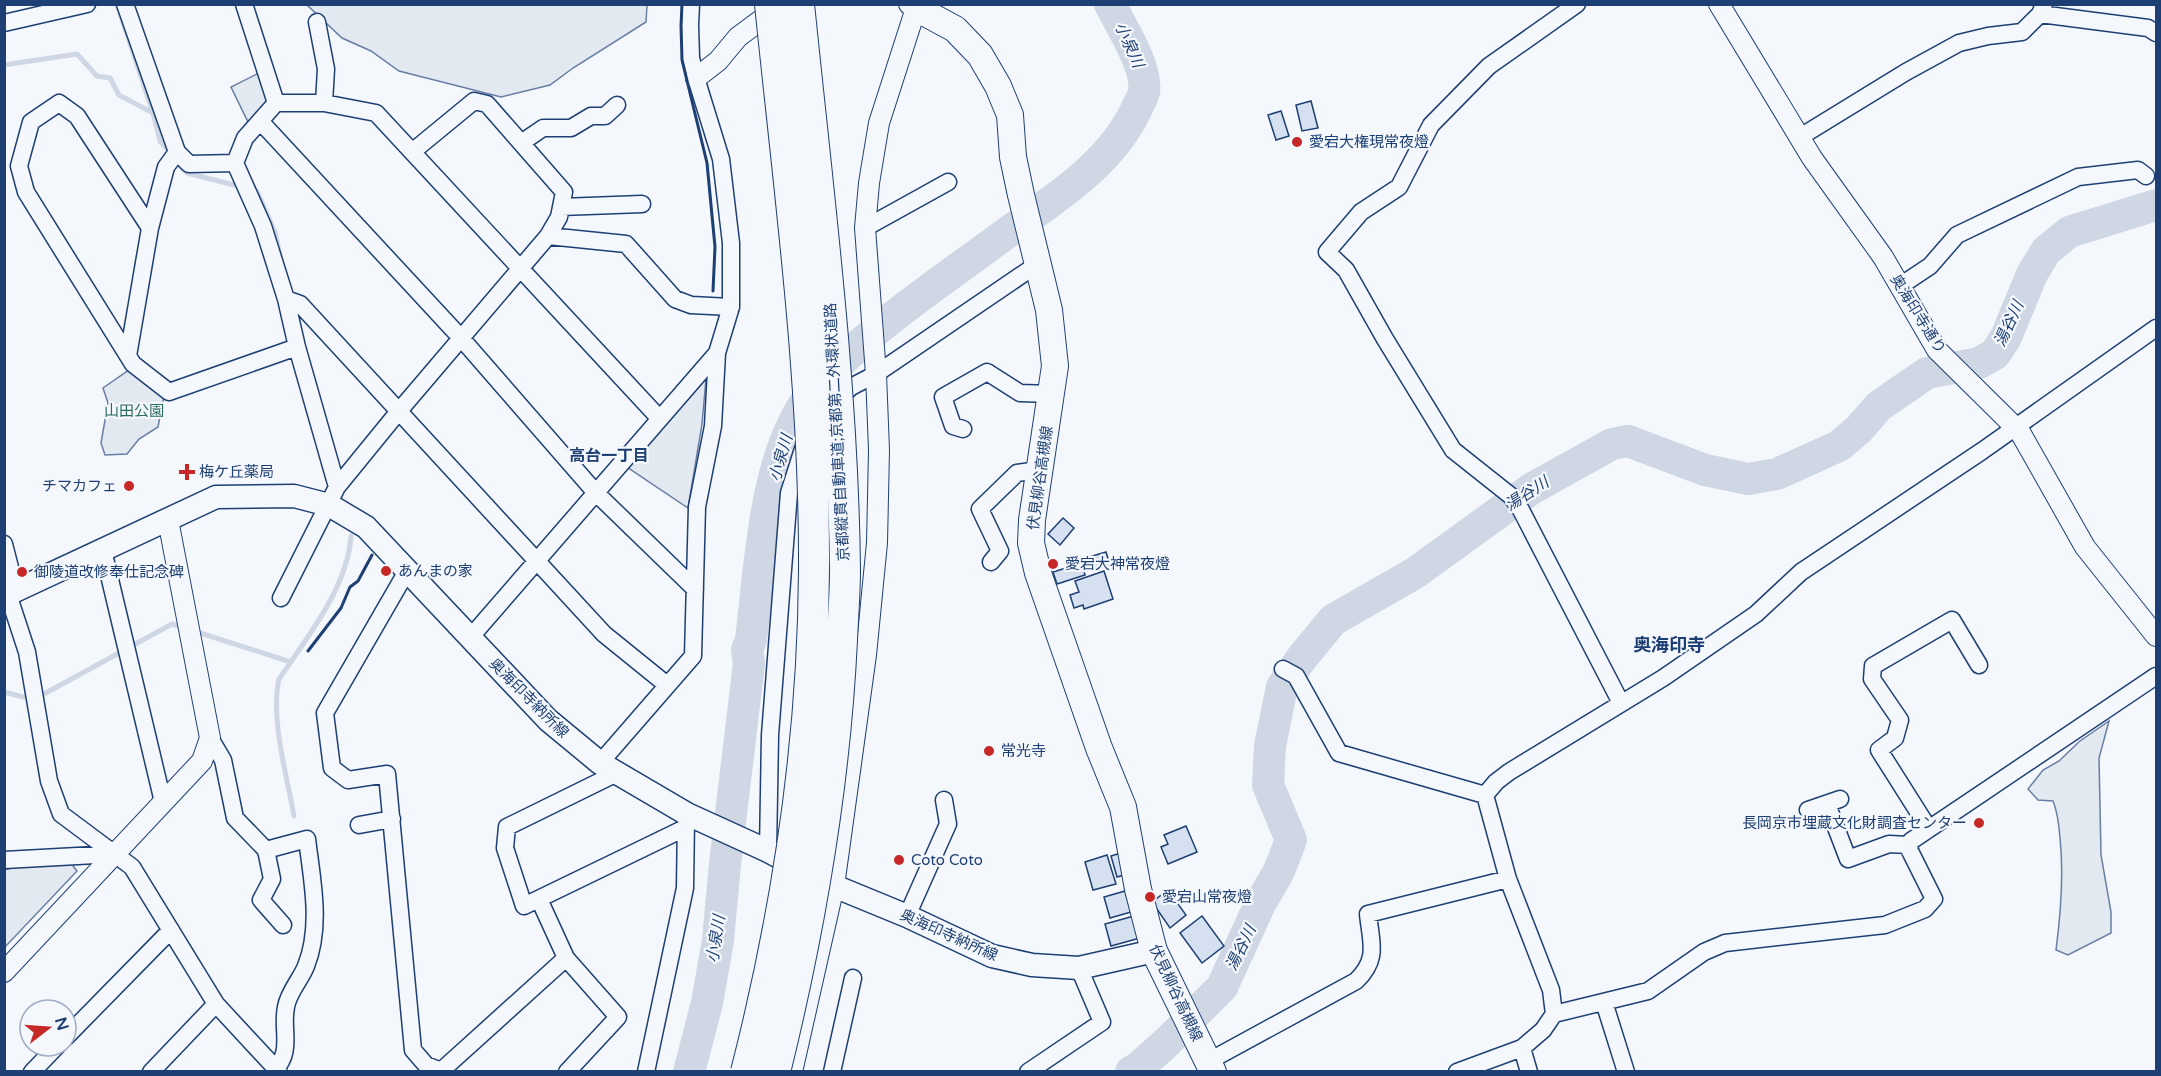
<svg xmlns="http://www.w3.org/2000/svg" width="2161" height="1076" font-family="'Varela Round','Noto Sans JP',sans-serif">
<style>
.green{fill:#e3e9f0;stroke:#687fa3;stroke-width:1.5}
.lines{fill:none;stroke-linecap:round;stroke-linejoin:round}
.stream{stroke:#cfd7e4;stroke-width:5}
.river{stroke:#cfd7e4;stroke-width:32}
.building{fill:#d5e0f0;stroke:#1d3f73;stroke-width:1.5}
.minor-casing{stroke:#1d3f73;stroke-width:19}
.tertiary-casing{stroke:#1d3f73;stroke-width:22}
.secondary-casing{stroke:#1d3f73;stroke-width:25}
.primary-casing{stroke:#1d3f73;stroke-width:28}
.minor{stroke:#f4f7fb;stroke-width:16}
.tertiary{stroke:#f4f7fb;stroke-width:20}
.secondary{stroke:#f4f7fb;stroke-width:22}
.primary{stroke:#f4f7fb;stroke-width:26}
.motorway-bridge-casing{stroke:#1d3f73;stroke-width:32;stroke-linecap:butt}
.motorway-bridge{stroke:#f4f7fb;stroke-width:30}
.wall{stroke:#1d3f73;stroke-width:3}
.poi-dot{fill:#c62828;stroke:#f4f7fb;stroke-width:2}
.labels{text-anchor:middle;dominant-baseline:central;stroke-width:4.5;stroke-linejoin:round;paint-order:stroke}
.poi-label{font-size:15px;fill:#1d3f73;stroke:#f4f7fb;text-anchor:start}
.street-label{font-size:15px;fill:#1d3f73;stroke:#f4f7fb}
.park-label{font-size:15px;fill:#2c6c60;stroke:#f4f7fb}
.water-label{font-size:16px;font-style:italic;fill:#1d3f73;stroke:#f4f7fb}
.neighbourhood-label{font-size:16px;font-weight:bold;fill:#1d3f73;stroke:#f4f7fb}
.quarter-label{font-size:18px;font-weight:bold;fill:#1d3f73;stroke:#f4f7fb}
</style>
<rect width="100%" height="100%" fill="#f4f7fb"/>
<!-- green -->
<path class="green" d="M307 5H647L646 22 573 68 550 85 501 97 399 71 371 51 342 38Z
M259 73 265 90 267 102 249 124 231 87Z
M129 370 164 396 158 427 139 439 127 454 105 455 101 443 108 403 103 388Z
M706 379 702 424 688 508 627 467Z
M2109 721 2099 758 2101 855 2111 912V933L2068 955 2056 950C2061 912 2064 876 2060 838 2059 825 2058 813 2053 801L2038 800 2028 789 2043 770 2059 761 2080 741Z
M67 858 77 871 5 947 4 870 35 862Z"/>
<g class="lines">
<!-- stream -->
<path class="stream" d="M117 4 153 113
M4 65 77 54 97 76 110 78 119 95 153 113 160 141 172 155
M181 167 187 173 242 187
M251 189 257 191 275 232 280 255
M194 631 291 662
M4 692 23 697 44 694 172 624 185 628
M294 816C287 776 270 718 279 679 306 639 348 587 351 536"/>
<!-- river -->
<path class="river" d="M689 1072 707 1003 718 940 725 864 749 663 747 650 751 640C760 566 764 456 810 396 836 363 869 335 902 310 937 283 973 258 1008 232 1056 198 1111 164 1137 108 1139 103 1143 97 1144 92 1148 68 1121 26 1110 4
M1131 1072 1138 1068 1165 1044 1222 987 1260 904 1279 871 1291 840 1268 785 1270 746 1282 687 1301 659 1333 620 1415 573 1531 489 1612 444 1628 441 1705 470 1748 479 1777 474 1839 446 1859 429 1879 406 1927 373 1979 363 1995 354 2006 337 2032 274 2046 251 2069 232 2156 205"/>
</g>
<!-- building -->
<path class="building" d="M1311 101 1318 128 1302 131 1296 105Z
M1281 111 1289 136 1276 140 1268 115Z
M1063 518 1074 528 1060 545 1048 534Z
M1106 552 1110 565 1093 570 1089 557Z
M1082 563 1085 575 1057 584 1053 572Z
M1104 571 1113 599 1084 609 1083 605 1074 608 1070 595 1079 592 1075 581Z
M1186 826 1197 852 1168 864 1161 847 1168 844 1164 835Z
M1121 853 1128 874 1117 877 1111 856Z
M1107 855 1116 884 1093 890 1085 862Z
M1168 890 1186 915 1170 928 1152 902Z
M1125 891 1131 912 1110 918 1104 897Z
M1134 916 1140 938 1111 946 1105 924Z
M1202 916 1224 946 1202 963 1180 933Z"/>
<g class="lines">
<!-- minor casing -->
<g class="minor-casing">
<path id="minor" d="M125 4 177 152 189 164 235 163
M244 4 276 103
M1577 4 1489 66 1431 125 1399 187 1361 212 1327 252 1346 270 1385 339 1453 450 1511 496 1521 510 1621 703
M2040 14 2148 28 2156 33
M317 22 326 69 324 103
M4 23 87 4
M260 121 461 338 596 493 695 589
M1800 137 1906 72 1959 43 1988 36 2022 32 2040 14 2044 4
M521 143 543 128H571L591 116H605L617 105
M561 207 642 204
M150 228 77 116 59 103 31 122 19 166 26 192 133 364 169 392 297 347
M865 228 948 182
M548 236 626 244 675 299 691 305 731 307
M1900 286 1930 266 1957 235 2078 177 2138 170 2146 176
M286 299 300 304 604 634 667 685
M128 356 150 228 166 167 177 152
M836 401 851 387 876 374 1039 263
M963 429 953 426 943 397 987 372 1020 393 1052 394
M337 487 297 347 286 299 263 226 235 163 245 138 276 103H324L376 113 660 419
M4 544 16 591
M103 550 163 802
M991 562 1000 551 980 509 1017 473 1039 470
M407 571 325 713 332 768 348 780 387 774 413 1050 426 1065 441 1071 566 958
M8 594 27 652 49 781 61 814 132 867 216 1004 279 1072
M281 598 337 487 399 411 548 236 559 217 564 192 487 104 474 101 412 152
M469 639 717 353
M1283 669 1296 676 1339 753 1485 795
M210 738 223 760 235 818 266 850 272 879 261 900 283 925
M600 763 693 656 697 507 713 426 717 353 731 307V243L721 159 696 78 691 58 690 25 691 4
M617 773 507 827 505 848 524 906 685 828
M1485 795 1496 782 1509 772 1663 678 1756 614 1801 572 1982 451 2156 328
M1827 804 1848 859 1889 844 1908 845
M1808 810 1840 799
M359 825 392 819
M1929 829 1879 750 1895 738 1900 720 1872 679 1873 666 1952 620 1979 665
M266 850 307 839C312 880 322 926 306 966 301 979 288 993 286 1007 281 1031 294 1051 273 1072
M768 851 770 735 789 493 803 449
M4 860 114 854
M539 899 566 958 618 1017 567 1072
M907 916 948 824 944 800
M1604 1002 1626 1072
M1554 1014 1648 991 1704 952 1725 943 1885 925 1925 909 1934 899 1909 849 1911 841 2156 676
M66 1037 171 930
M1522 1048 1529 1072
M1209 1061 1356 981C1379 959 1371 943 1368 914L1508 879
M32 1072 57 1046
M151 1072 216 1004
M646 1072 685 888 686 819
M832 1072 853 978
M1028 1072 1102 1022 1079 968
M1457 1072 1522 1048 1543 1030 1554 1014 1551 990 1508 879 1485 795"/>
</g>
<!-- tertiary casing -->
<g class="tertiary-casing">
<path id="tertiary" d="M1719 4 1812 158 1883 257 1937 350 2020 432 2085 547 2156 636
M696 78 718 61 738 37 777 8
M4 972 202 761 210 738 168 520
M792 1072 834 886 866 655 877 543 879 450 876 374 865 228 869 183 879 123 916 8 909 4"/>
</g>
<!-- secondary casing -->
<g class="secondary-casing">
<path id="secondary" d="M4 596 216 497 294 496 329 505 366 527 548 720 600 763 687 814 768 851 834 886 907 916 992 956 1032 965 1079 968 1154 951"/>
</g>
<!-- primary casing -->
<g class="primary-casing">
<path id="primary" d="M917 4 916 8 955 29 980 55 998 86 1010 115 1013 157 1021 195 1049 310 1055 366 1032 520 1031 543 1038 573 1099 748 1123 807 1138 889 1154 951 1213 1072"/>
</g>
<!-- minor -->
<use href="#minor" class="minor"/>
<!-- tertiary -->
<use href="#tertiary" class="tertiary"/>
<!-- secondary -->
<use href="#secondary" class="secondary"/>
<!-- primary -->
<use href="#primary" class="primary"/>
<!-- motorway-bridge casing -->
<g class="motorway-bridge-casing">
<path id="motorway-bridge" d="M746 1072C788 908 813 738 814 570 815 380 789 192 770 4
M775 1072C810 930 835 786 842 640 843 617 845 593 845 570 843 381 818 192 799 4"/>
</g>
<!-- motorway-bridge -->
<use href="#motorway-bridge" class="motorway-bridge"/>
<!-- wall -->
<path class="wall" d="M682 4 681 26 682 60 707 163 715 247 713 291
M308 651 341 608 350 587 358 581 372 555"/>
</g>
<!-- markers -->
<g class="poi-dot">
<circle cx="1297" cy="142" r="6"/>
<path d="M184 463h6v6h6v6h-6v6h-6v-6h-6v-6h6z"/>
<circle cx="129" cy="486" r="6"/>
<circle cx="1053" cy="564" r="6"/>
<circle cx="386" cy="571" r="6"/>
<circle cx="22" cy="572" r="6"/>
<circle cx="989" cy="751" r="6"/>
<circle cx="1979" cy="823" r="6"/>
<circle cx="899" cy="860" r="6"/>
<circle cx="1150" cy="897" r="6"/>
</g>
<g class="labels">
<!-- poi labels -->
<g class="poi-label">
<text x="1309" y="142">愛宕大権現常夜燈</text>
<text x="199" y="472">梅ケ丘薬局</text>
<text x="117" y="486" text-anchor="end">チマカフェ</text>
<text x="1065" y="564">愛宕大神常夜燈</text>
<text x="398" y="571">あんまの家</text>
<text x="34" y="572">御陵道改修奉仕記念碑</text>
<text x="1001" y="751">常光寺</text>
<text x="1967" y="823" text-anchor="end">長岡京市埋蔵文化財調査センター</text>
<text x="911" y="860">Coto Coto</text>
<text x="1162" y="897">愛宕山常夜燈</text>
</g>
<!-- street labels -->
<g class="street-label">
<text transform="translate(1918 314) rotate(58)">奥海印寺通り</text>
<text transform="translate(837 432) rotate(-93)">京都縦貫自動車道;京都第二外環状道路</text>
<text transform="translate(1040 478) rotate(-82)">伏見柳谷高槻線</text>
<text transform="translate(529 698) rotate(45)">奥海印寺納所線</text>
<text transform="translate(949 935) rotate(24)">奥海印寺納所線</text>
<text transform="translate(1176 993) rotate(65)">伏見柳谷高槻線</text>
</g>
<!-- park labels -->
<g class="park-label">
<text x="134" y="411">山田公園</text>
</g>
<!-- water labels -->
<g class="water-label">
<text transform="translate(1129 45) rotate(66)">小泉川</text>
<text transform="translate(2009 324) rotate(-65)">湯谷川</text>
<text transform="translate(781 458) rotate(-74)">小泉川</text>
<text transform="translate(1527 494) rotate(-33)">湯谷川</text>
<text transform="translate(716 939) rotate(-81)">小泉川</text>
<text transform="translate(1241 948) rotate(-64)">湯谷川</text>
</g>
<!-- neighbourhood labels -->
<g class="neighbourhood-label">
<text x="609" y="456">高台一丁目</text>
</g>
<!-- quarter labels -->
<g class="quarter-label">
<text x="1669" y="645">奥海印寺</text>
</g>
</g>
<!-- border -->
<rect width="2161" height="1076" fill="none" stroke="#1d3f73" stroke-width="12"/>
<!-- north arrow -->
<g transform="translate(48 1028) rotate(73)"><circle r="28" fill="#f4f7fb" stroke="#9eadc5" stroke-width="1.5"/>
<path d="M0-4.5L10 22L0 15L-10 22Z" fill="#c62828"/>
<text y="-9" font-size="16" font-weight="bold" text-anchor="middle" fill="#1d3f73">N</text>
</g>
</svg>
